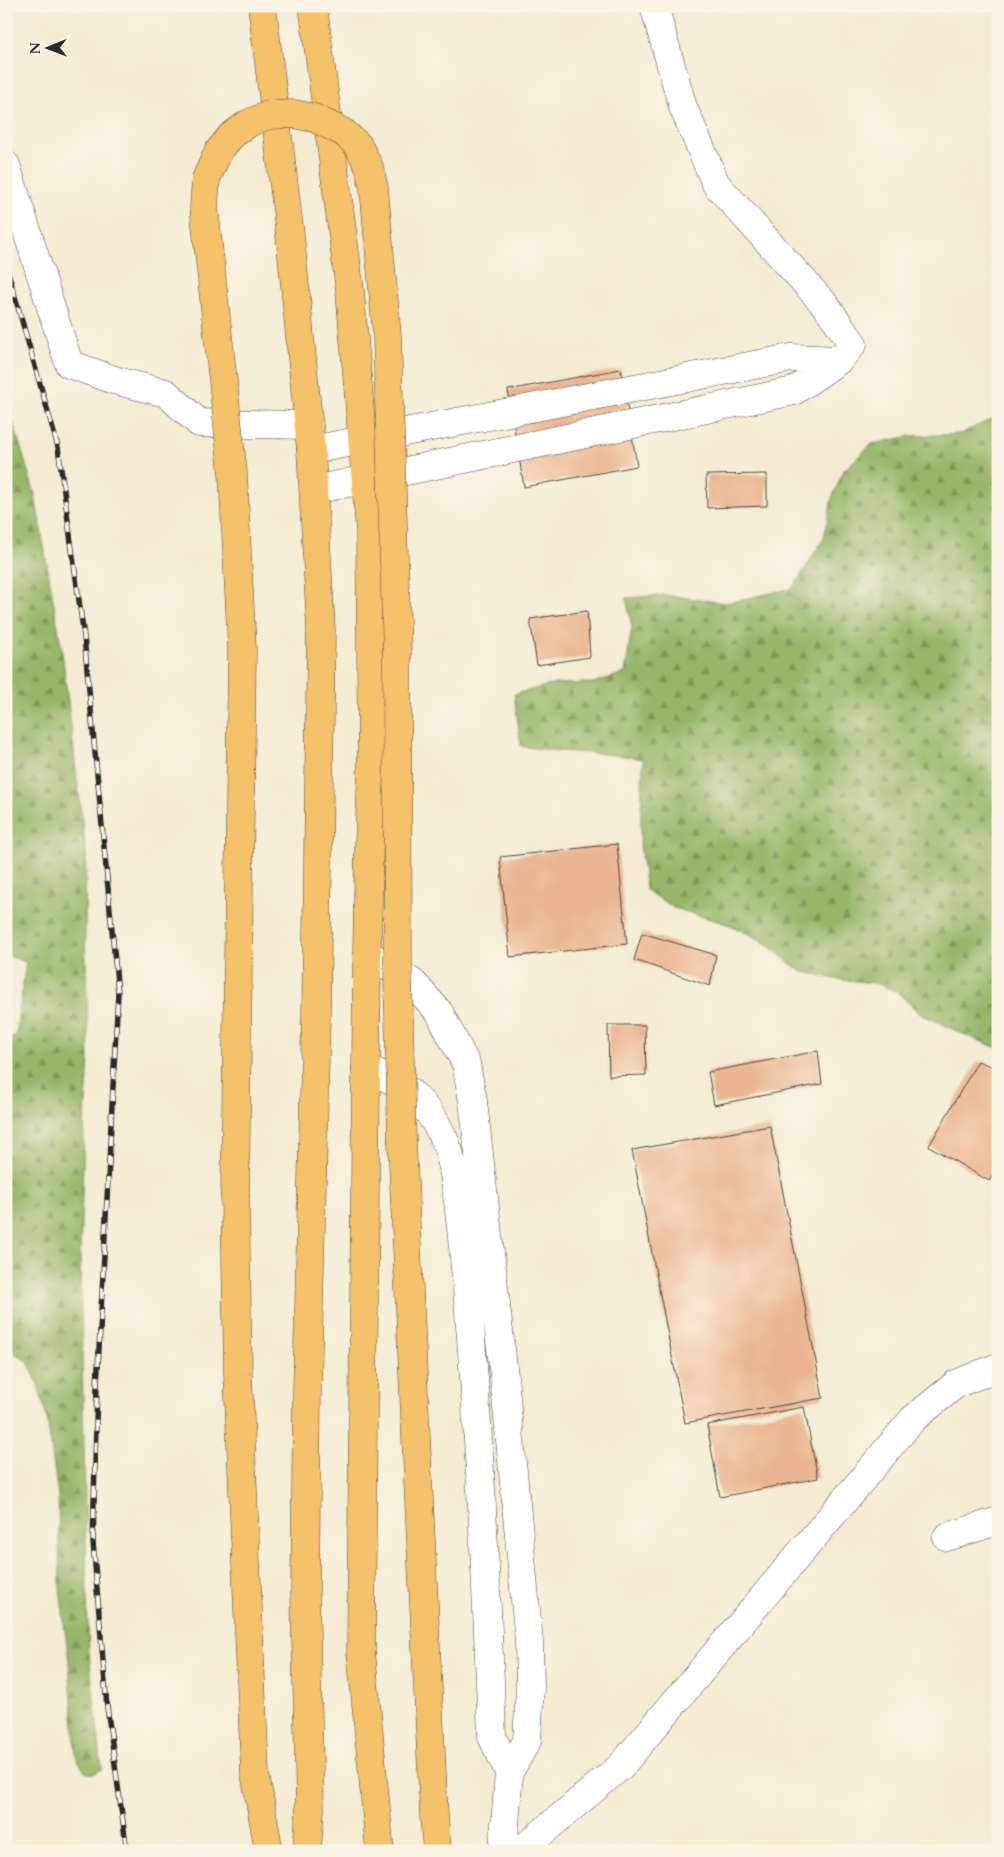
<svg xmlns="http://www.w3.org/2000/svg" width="1004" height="1857" font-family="Cardo,serif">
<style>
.forest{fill:url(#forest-firs);stroke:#60704a}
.building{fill:#eab691}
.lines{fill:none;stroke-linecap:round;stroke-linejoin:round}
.minor-casing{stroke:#494844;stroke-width:29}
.highway-casing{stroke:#494844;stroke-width:29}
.minor{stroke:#fff;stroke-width:28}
.highway{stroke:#f5c16b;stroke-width:28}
.rail-casing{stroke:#2b2b2b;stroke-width:5.5}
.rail{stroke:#fcf5e5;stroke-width:4;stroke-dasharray:11;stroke-linecap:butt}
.highway-bridge-casing{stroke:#494844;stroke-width:29;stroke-linecap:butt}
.highway-bridge{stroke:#f5c16b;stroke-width:28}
</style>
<defs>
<pattern id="forest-firs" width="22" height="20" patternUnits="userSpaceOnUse" patternTransform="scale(1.25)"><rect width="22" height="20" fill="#96b669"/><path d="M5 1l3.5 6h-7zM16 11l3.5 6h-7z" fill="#7b9457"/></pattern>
</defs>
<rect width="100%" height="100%" fill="#fcf5e5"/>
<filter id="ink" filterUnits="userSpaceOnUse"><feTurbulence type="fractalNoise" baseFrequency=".02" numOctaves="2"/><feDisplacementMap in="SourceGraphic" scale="10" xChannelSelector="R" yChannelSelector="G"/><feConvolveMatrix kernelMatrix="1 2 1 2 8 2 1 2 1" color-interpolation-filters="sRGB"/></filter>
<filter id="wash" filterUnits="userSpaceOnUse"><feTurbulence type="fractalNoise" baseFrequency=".0096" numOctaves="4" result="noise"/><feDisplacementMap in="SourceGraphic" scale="20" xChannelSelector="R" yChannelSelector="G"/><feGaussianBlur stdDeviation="1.12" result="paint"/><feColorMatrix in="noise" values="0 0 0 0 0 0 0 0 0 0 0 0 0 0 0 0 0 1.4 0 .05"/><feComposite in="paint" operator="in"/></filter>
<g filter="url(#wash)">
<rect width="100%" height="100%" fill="#f4ebd2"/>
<!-- forest -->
<path class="forest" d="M6 398 35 495 62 651 86 854 85 930 89 1061 84 1129 80 1257 87 1597 89 1653 102 1769 94 1774 85 1772 76 1756 69 1662 60 1588 58 1495 47 1419 38 1384 28 1362 6 1347V1043L16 1035 26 962 6 955Z
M998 416V1048L967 1036 919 1013 896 991 875 983 835 979 800 971 761 940 730 925 674 908 646 890 640 845 643 759C603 751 561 754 521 746L514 694 554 684 593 683 625 673 632 627 626 598 665 595 726 603 793 588 824 538 832 498 844 470 872 444 911 436 960 434Z"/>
<g id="blocks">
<!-- building -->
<path class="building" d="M621 369 637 466 524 487 508 390Z
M767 474V506L707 508 706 475Z
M587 611 590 657 537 665 530 619Z
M617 844 627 944 510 957 500 857Z
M642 933 716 955 710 986 634 960Z
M608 1025H645L646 1075 609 1076Z
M818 1051 822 1084 714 1105 708 1072Z
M978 1061 998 1069V1167L989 1181 929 1146Z
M770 1126 823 1398 685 1423 632 1150Z
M804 1407 818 1478 720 1497 707 1425Z"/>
</g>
</g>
<g filter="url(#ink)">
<use href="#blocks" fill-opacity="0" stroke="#494844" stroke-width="1"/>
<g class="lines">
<!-- minor casing -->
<g class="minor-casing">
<path id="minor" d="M6 165 69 364 117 381 166 393 199 423 309 425
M311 450 791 358 839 360
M314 490 794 391 839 360 853 344 827 307 716 184 683 107 654 6
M367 953 413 983 439 1012 466 1064 473 1101 504 1376 529 1642 530 1687 527 1741 509 1772 503 1851
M366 1068C405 1084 426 1100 444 1139 453 1158 455 1181 458 1202 462 1234 465 1267 468 1300 480 1445 487 1591 492 1737L509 1772
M947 1537 998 1521
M520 1851 621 1766 913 1419 956 1384 998 1367"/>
</g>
<!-- highway casing -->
<g class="highway-casing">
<path id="highway" d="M262 6 290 235 311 450 321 630 316 1014 307 1391 305 1595 310 1809 307 1851
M313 6 350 291 370 531 372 770 369 843 367 953 361 1651 380 1851
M402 1142 434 1816 437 1851
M235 1197 238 1374 255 1774 269 1851"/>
</g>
<!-- minor -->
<use href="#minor" class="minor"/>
<!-- highway -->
<use href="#highway" class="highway"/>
<!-- rail casing -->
<g class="rail-casing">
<path id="rail" d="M6 265 58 447 84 637 118 993 97 1386 93 1542 107 1707 127 1851"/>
</g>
<!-- rail -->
<use href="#rail" class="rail"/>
<!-- highway-bridge casing -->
<g class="highway-bridge-casing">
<path id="highway-bridge" d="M235 1197 242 650 233 473 204 207 206 179 218 152 231 136 249 123 268 115 294 114 314 118 343 132 358 145 369 167 374 188 387 336 397 653 398 976 402 1142"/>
</g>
<!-- highway-bridge -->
<use href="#highway-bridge" class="highway-bridge"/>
</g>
</g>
<!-- margin -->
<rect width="1004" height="1857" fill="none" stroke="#fcf5e5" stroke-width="25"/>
<!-- north arrow -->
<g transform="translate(48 48) rotate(269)" stroke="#fcf5e5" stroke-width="4" paint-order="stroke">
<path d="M0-4L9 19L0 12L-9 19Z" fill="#2b2b2b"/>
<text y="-8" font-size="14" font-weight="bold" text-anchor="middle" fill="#2b2b2b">N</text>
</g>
</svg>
